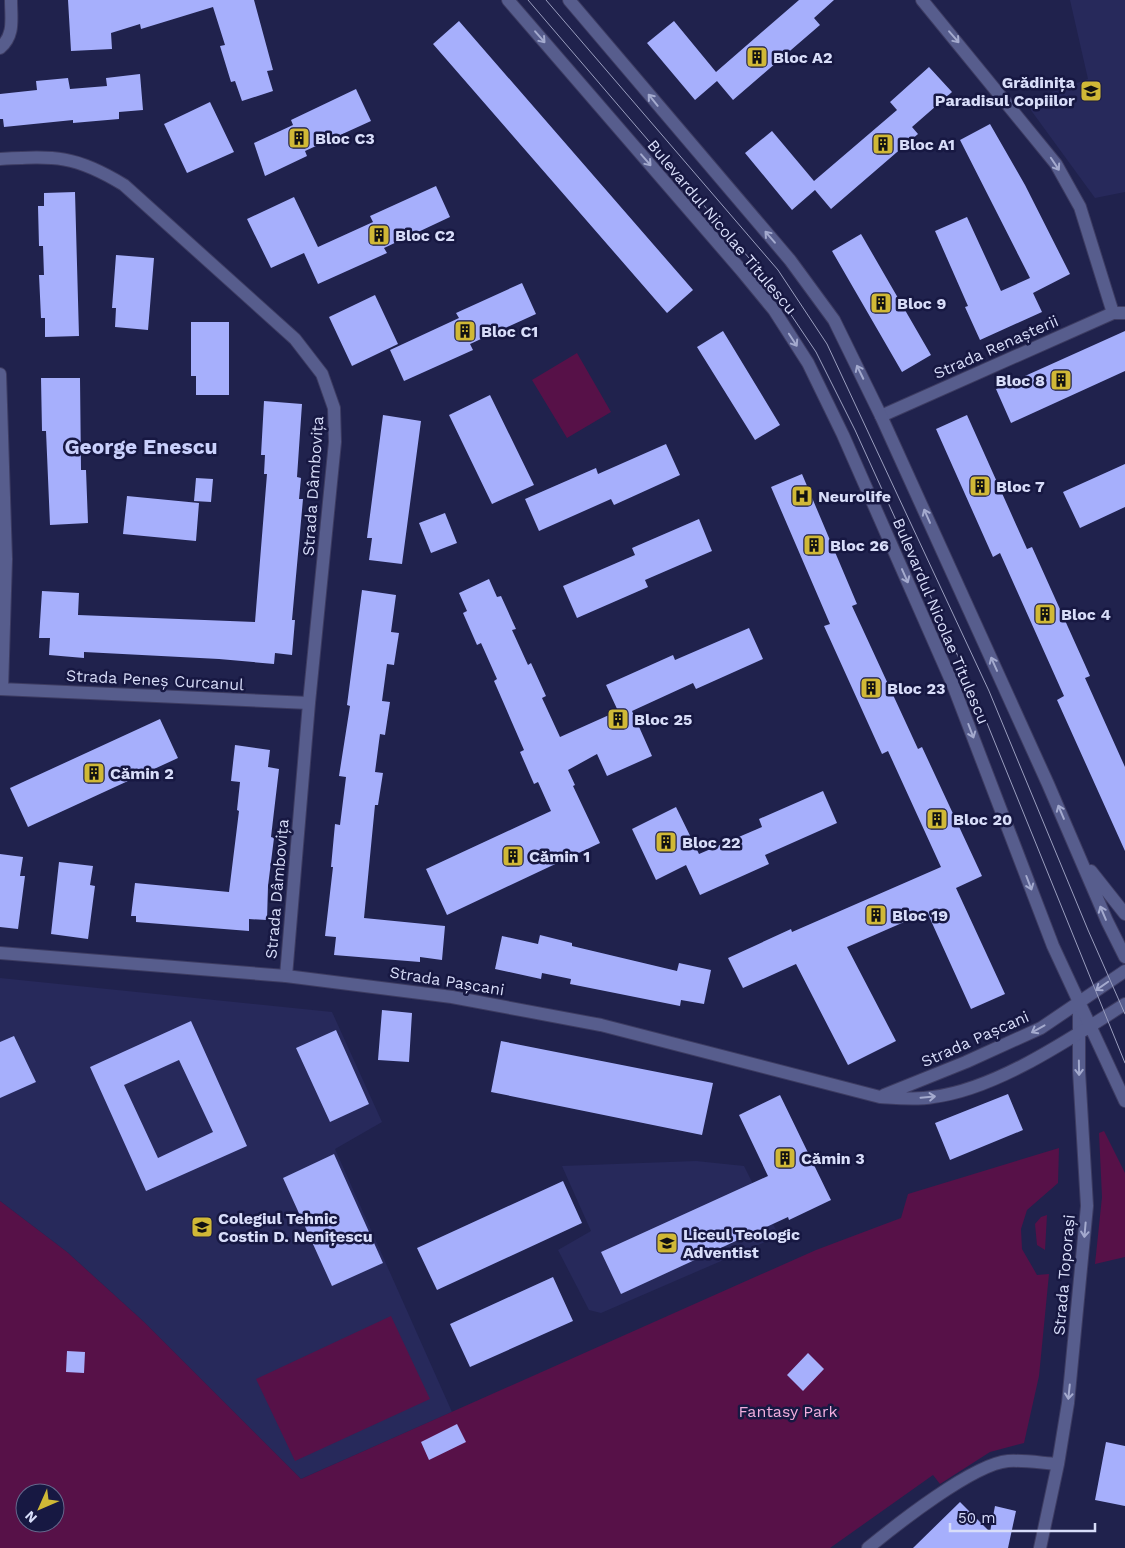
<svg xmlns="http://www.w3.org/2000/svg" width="1125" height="1548" font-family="'Work Sans',sans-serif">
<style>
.built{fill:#27295b}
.green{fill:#571148;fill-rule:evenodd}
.building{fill:#a6affc;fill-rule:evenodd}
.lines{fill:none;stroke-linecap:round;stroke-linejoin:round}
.street-casing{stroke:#3d3c62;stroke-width:14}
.secondary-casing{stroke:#3d3c62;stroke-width:14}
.street{stroke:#575d8d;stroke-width:12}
.secondary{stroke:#575d8d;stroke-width:12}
.tram{stroke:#9a9ebf;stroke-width:1}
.oneway{stroke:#a4aace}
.labels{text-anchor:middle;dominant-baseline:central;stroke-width:5;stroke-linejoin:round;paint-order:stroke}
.poi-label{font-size:16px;font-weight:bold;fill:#d8ddf9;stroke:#171842;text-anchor:start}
.street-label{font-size:16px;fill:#d8ddf9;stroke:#171842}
.park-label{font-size:16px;fill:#f3aede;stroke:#171842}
.district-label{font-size:21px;font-weight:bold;fill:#c9d0fc;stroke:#171842}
</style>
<rect width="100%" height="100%" fill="#20224d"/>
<!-- built -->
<path class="built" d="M1070 0H1125V192L1095 198 1025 102 1088 79Z
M0 978 332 1012 382 1122 335 1149 452 1412 301 1479 144 1322 67 1252 0 1201Z
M696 1161 744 1166 779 1236 601 1313 589 1310 558 1250 591 1231 562 1166Z"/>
<!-- green -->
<path class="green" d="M577 353 611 412 567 438 532 380Z
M1104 1131 1125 1173V1257L1095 1264 1102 1197 1099 1133Z
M1059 1148 1058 1183 1027 1210 1021 1229 1022 1249 1037 1275 1049 1274 1039 1376 1024 1443 990 1452 940 1484 933 1475 830 1548H0V1201L67 1252 144 1322 301 1479 816 1250 901 1218 908 1194ZM25 1493H55V1523H25Z
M1047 1215 1045 1250 1037 1245 1035 1224 1041 1217Z
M391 1316 430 1399 295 1461 256 1379Z"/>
<!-- building -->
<path class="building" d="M68 0H254L273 70 267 71 273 91 242 101 235 81 231 82 220 46 225 45 213 7 141 29 140 24 111 33 112 49 71 51Z
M799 0H834L814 18 820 25 733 100 717 81 695 100 647 43 674 21 716 72Z
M459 21 693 290 667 313 433 44Z
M929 67 952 92 912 127 918 134 831 209 815 190 792 210 745 153 772 131 814 181 897 110 890 102Z
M140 74 143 110 119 112V119L73 123V120L4 127 3 119H0V94L37 90 36 81 68 78 70 89 107 86 106 78Z
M356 89 371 121 305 151 307 156 265 176 254 143 293 125 291 120Z
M210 102 234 152 187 173 164 124Z
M990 124 1025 185 1070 274 1033 293 1042 312 980 340 965 307 968 306 935 231 967 217 1001 291 1030 278 960 140Z
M436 186 450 217 384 248 387 253 318 284 304 253 271 268 247 219 294 197 318 247 373 222 370 216Z
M75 192 79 336 45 337V318H41L39 275H44L43 246H39L38 206H44V193Z
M861 234 931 355 902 372 832 251Z
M116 255 154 258 148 330 115 327 116 308H112Z
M522 283 536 314 470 344 473 350 404 381 390 350 459 318 456 313Z
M375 295 398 344 352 366 329 317Z
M191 322H229V395H196V376H191Z
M723 331 780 425 755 440 697 347Z
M1125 331V371L1011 423 996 389Z
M41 378H80L81 470H86L88 523 50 525 46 431H42Z
M490 395 534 485 492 504 449 415Z
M264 401 302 404 297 477 301 478 299 499H303L292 620H295L292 655 275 653 274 664 219 659 84 652V658L49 655 50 638H39L42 591 79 593 78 615 255 622 267 474H264L265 455H261Z
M383 415 421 421 402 564 369 560 372 538H367Z
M967 415 1027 549 1032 547 1090 676 1085 678 1125 767V851L1057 700 1064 696 1000 553 993 557 936 429Z
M666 444 680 475 614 505 611 499 539 531 525 499 596 468 598 474Z
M1125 464V507L1080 528 1063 492Z
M802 474 857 604 852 606 918 749 922 747 982 876 956 888 1005 994 971 1009 927 912 847 947 896 1041 848 1065 796 964 743 988 728 958 791 929 792 932 941 867 888 751 882 754 824 626 830 624 771 487Z
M196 478 213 479 211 502 194 501Z
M127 496 199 503 196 541 123 534Z
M445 513 457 543 431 553 419 523Z
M699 519 712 551 645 580 648 587 577 618 563 586 635 555 632 548Z
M489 579 497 597 501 596 516 629 512 630 528 665 531 663 546 696 542 698 560 737 618 711 606 685 673 655 675 660 749 628 763 659 696 689 693 683 632 711 652 756 607 776 597 754 568 770 575 785 573 786 600 843 447 915 426 869 551 811 538 782 534 784 520 752 524 750 494 681 497 679 481 643 477 645 463 613 467 611 459 593Z
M362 590 396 595 391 632 399 633 394 665 387 664 382 701 390 702 385 735 380 734 375 772 383 773 378 805H375L364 918 445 926 442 960 420 957V962L334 955 336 937 325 936 333 867H331L335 824 340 825 346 777 339 776 350 706 347 705Z
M160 719 178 758 28 827 10 788Z
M235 745 270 750 268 767 279 769 271 837 274 838 268 886 267 920 249 919V931L136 922V916H131L135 883 229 892 239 811 237 810 240 782 231 781Z
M823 791 837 823 765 855 769 864 700 895 686 865 656 880 632 829 676 807 699 854 762 827 759 819Z
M0 854 23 857 20 876H25L18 929 0 927Z
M59 862 93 866 90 885 95 886 88 939 51 934Z
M540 935 572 943V946L677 971 679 963 711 970 704 1004 681 1000 680 1006 570 984 571 979 542 973 541 979 495 969 502 936 538 944Z
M382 1010 412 1013 409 1062 378 1060Z
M191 1021 247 1146 146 1191 90 1067ZM179 1060 213 1132 158 1158 124 1085Z
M336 1030 369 1104 330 1122 296 1048Z
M14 1036 36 1082 0 1098V1042Z
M501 1041 713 1083 702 1135 491 1092Z
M1008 1094 1023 1130 950 1160 935 1123Z
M780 1095 831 1200 789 1220 788 1217 621 1294 601 1252 768 1176 739 1115Z
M334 1154 383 1263 332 1286 283 1178Z
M563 1181 582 1223 437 1290 417 1248Z
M553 1277 573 1321 470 1367 450 1324Z
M67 1351 85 1352 84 1373 66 1372Z
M808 1353 824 1369 803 1391 787 1375Z
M457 1424 466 1442 429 1460 421 1442Z
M1106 1442 1125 1446V1506L1095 1500Z
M960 1502 990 1532 995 1506 1016 1511 1008 1548H913Z"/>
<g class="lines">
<!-- street casing -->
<g class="street-casing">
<path id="street" d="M922 0 1056 164 1080 207 1113 313
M0 48C15 35 11 19 11 0
M0 159C56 156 75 155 124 185L295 339 322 374 334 408 335 442 309 703 286 976
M0 374 6 559 2 689
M881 416 1113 313H1125
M0 689 309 703
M868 1548C896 1525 973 1464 1008 1461 1024 1460 1042 1463 1058 1464
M1040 1548 1058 1464 1068 1403 1087 1206 1079 1071V1002"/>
</g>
<!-- secondary casing -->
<g class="secondary-casing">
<path id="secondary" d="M508 0 741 270 774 310 808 363 843 435 953 685 1053 946 1125 1101
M569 0 790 260 834 320 881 416 1048 784 1107 921 1125 957
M1091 871 1125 914
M0 953 286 976 452 997 601 1025 880 1097C897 1098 916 1100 933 1097 997 1089 1071 1038 1125 1004
M884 1095 966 1062 1041 1028 1125 971"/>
</g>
<!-- street -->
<use href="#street" class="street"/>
<!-- secondary -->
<use href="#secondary" class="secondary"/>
<!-- tram -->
<path class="tram" d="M528 0 767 279 816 352 855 430 976 696 1125 1063
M546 0 778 270 827 344 989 691 1088 930 1125 1014"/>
</g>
<!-- one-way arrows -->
<defs><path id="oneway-shaft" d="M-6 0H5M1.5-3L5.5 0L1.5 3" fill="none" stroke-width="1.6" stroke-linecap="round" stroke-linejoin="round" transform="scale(1.25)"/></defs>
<g class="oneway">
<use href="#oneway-shaft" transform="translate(540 37) rotate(49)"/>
<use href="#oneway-shaft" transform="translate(954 37) rotate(49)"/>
<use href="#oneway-shaft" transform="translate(653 100) rotate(-129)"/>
<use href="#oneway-shaft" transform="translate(646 160) rotate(49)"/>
<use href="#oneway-shaft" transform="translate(1055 164) rotate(56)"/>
<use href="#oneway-shaft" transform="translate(770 237) rotate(-131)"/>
<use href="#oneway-shaft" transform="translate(793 340) rotate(57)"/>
<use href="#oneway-shaft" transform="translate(860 372) rotate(-116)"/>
<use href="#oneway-shaft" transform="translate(927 516) rotate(-114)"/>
<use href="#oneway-shaft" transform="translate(905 576) rotate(66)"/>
<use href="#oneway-shaft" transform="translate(994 664) rotate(-114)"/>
<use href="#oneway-shaft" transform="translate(971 731) rotate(69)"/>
<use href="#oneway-shaft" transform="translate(1061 812) rotate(-113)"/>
<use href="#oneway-shaft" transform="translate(1029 883) rotate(69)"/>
<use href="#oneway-shaft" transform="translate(1103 913) rotate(-113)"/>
<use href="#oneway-shaft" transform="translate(1102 986) rotate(145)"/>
<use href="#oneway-shaft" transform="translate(1038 1029) rotate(151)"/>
<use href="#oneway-shaft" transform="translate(1079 1068) rotate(89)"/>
<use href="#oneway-shaft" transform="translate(928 1097) rotate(-5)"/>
<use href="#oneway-shaft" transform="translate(1085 1230) rotate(95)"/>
<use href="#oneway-shaft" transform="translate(1069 1392) rotate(96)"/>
</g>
<!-- icons -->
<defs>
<g id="building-square" transform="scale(1.125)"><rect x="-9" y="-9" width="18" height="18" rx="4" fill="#d0b836" stroke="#171842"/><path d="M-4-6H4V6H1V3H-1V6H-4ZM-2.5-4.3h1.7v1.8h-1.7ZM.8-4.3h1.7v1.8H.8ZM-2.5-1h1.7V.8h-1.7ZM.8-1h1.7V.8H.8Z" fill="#111"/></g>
<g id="school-square" transform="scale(1.125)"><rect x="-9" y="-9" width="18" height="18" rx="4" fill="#d0b836" stroke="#171842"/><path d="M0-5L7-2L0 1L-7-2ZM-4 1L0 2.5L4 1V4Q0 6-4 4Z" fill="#111"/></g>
<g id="hospital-square" transform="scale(1.125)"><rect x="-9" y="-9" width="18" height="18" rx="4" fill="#d0b836" stroke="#171842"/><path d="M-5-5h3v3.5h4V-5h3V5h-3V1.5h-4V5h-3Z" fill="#111"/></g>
</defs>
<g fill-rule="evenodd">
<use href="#building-square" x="757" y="57"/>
<use href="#school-square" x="1091" y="91"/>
<use href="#building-square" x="299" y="138"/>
<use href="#building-square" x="883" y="144"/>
<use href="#building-square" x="379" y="235"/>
<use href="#building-square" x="881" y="303"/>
<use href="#building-square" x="465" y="331"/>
<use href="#building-square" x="1061" y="380"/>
<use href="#building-square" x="980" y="486"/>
<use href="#hospital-square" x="802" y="496"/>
<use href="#building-square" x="814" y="545"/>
<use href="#building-square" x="1045" y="614"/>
<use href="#building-square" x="871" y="688"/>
<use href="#building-square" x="618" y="719"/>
<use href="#building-square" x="94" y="773"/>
<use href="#building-square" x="937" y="819"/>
<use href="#building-square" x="666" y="842"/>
<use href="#building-square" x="513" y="856"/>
<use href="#building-square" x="876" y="915"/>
<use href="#building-square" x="785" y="1158"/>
<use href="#school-square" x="202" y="1227"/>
<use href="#school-square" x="667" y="1243"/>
</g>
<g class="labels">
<!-- poi labels -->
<g class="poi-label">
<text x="773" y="57">Bloc A2</text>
<text x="1075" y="82" text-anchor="end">Grădinița<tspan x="1075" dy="18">Paradisul Copiilor</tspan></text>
<text x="315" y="138">Bloc C3</text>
<text x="899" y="144">Bloc A1</text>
<text x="395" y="235">Bloc C2</text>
<text x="897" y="303">Bloc 9</text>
<text x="481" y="331">Bloc C1</text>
<text x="1045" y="380" text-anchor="end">Bloc 8</text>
<text x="996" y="486">Bloc 7</text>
<text x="818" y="496">Neurolife</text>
<text x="830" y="545">Bloc 26</text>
<text x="1061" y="614">Bloc 4</text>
<text x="887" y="688">Bloc 23</text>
<text x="634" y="719">Bloc 25</text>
<text x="110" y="773">Cămin 2</text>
<text x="953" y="819">Bloc 20</text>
<text x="682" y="842">Bloc 22</text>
<text x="529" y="856">Cămin 1</text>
<text x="892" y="915">Bloc 19</text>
<text x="801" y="1158">Cămin 3</text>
<text x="218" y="1218">Colegiul Tehnic<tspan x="218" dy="18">Costin D. Nenițescu</tspan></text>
<text x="683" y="1234">Liceul Teologic<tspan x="683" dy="18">Adventist</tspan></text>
</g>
<!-- street labels -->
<g class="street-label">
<text transform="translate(722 227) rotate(50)">Bulevardul Nicolae Titulescu</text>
<text transform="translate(996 347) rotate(-24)">Strada Renașterii</text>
<text transform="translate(313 486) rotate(-86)">Strada Dâmbovița</text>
<text transform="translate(941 621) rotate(67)">Bulevardul Nicolae Titulescu</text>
<text transform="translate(155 680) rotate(3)">Strada Peneș Curcanul</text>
<text transform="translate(277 889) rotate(-85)">Strada Dâmbovița</text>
<text transform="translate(447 981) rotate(9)">Strada Pașcani</text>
<text transform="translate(975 1039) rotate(-24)">Strada Pașcani</text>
<text transform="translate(1064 1275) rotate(-85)">Strada Toporași</text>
</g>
<!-- park labels -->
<g class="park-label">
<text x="788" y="1411">Fantasy Park</text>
</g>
<!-- district labels -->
<g class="district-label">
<text x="141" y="446">George Enescu</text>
</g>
</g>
<!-- north arrow -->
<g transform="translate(40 1508) rotate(225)"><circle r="24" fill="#171842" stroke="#64678b"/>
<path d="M0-4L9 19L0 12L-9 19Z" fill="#d0b836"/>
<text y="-8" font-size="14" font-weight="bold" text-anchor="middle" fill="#d8ddf9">N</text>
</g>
<!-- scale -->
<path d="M950 1523v8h145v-8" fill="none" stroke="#d8ddf9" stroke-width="2.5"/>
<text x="958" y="1523" font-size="15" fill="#d8ddf9" stroke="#171842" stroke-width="4" paint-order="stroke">50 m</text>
</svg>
